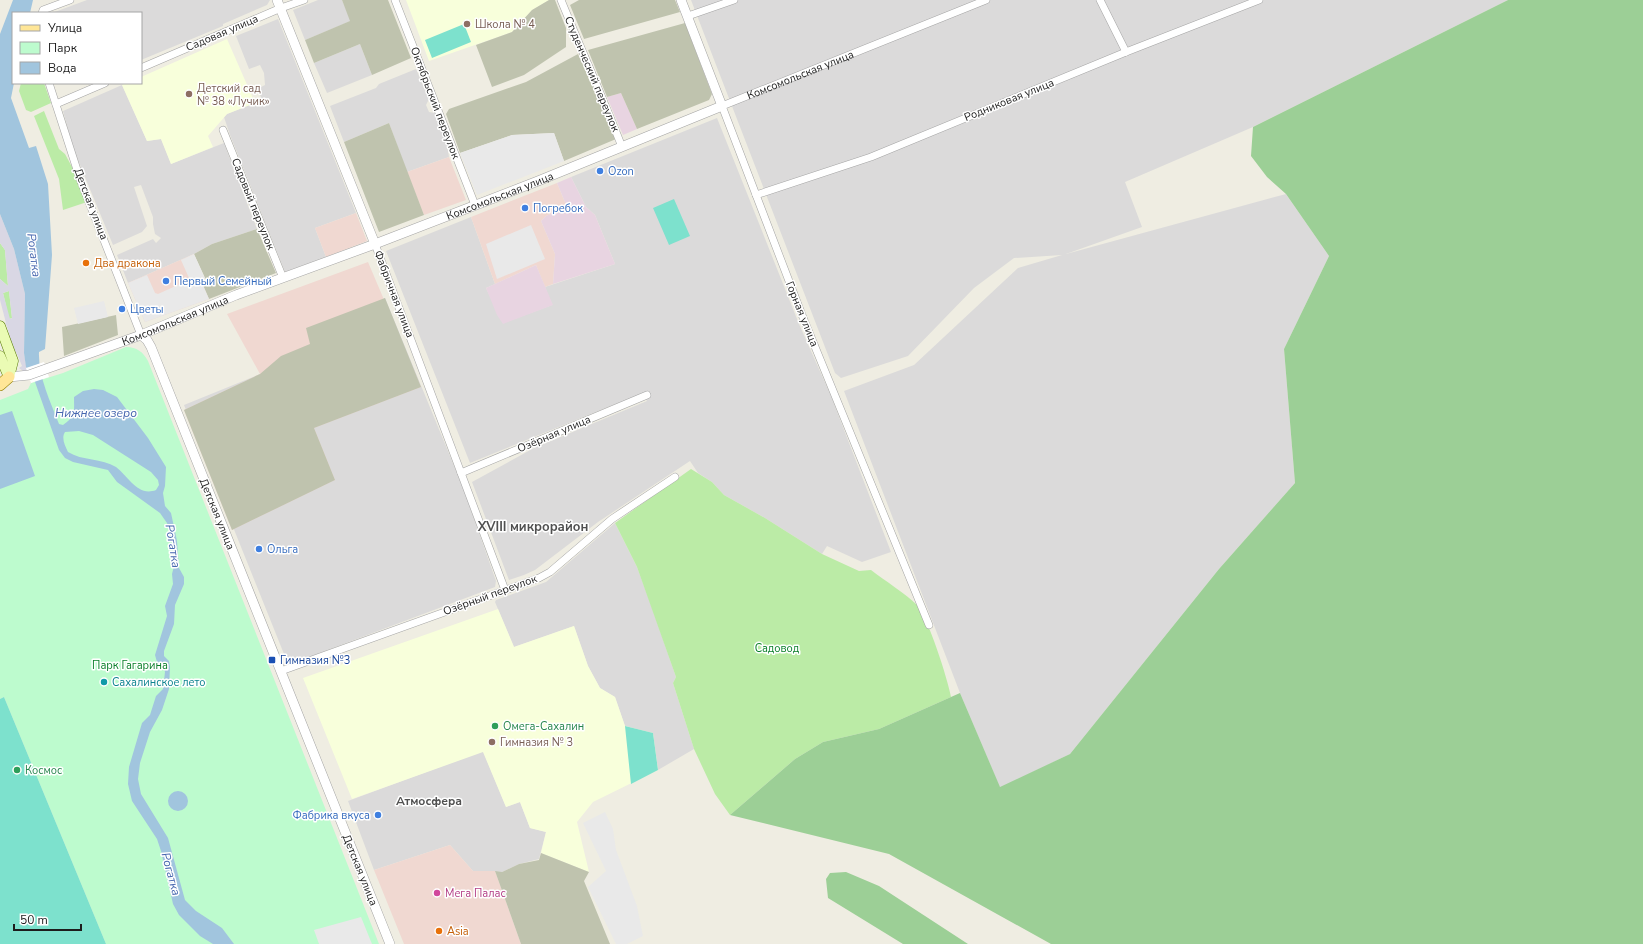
<svg xmlns="http://www.w3.org/2000/svg" width="1643" height="944" font-family="'Nunito Sans',sans-serif">
<style>
.residential{fill:#dbdada}
.commercial{fill:#f0d8d1}
.industrial{fill:#e8d4e1}
.education{fill:#f8ffdb}
.construction{fill:#bfc3ae}
.grass{fill:#bbeba6}
.forest{fill:#9ccf96}
.park{fill:#bdfbce}
.pitch{fill:#7de1cd}
.parking{fill:#e9e9e9}
.plaza{fill:#d9d7e4;fill-rule:evenodd}
.water{fill:#a1c5de;fill-rule:evenodd}
.pier{fill:#fff}
.lines{fill:none;stroke-linecap:round;stroke-linejoin:round}
.minor-casing{stroke:#a4a4a4;stroke-width:8}
.tertiary-casing{stroke:#a4a4a4;stroke-width:10}
.secondary-casing{stroke:#547701;stroke-width:11}
.primary-casing{stroke:#968100;stroke-width:12}
.minor{stroke:#fff;stroke-width:7}
.tertiary{stroke:#fff;stroke-width:9}
.secondary{stroke:#eafbb4;stroke-width:10}
.primary{stroke:#ffe697;stroke-width:11}
.education-dot{fill:#8d6e63;stroke:#fff;stroke-width:1.5}
.shop-dot{fill:#3f7fe0;stroke:#fff;stroke-width:1.5}
.food-dot{fill:#e8710a;stroke:#fff;stroke-width:1.5}
.transit-dot{fill:#1a4fb4;stroke:#fff;stroke-width:1.5}
.culture-dot{fill:#0f9aa8;stroke:#fff;stroke-width:1.5}
.leisure-dot{fill:#2e9e5b;stroke:#fff;stroke-width:1.5}
.hotel-dot{fill:#d1479c;stroke:#fff;stroke-width:1.5}
.labels{text-anchor:middle;dominant-baseline:central;stroke-width:3;stroke-linejoin:round;paint-order:stroke}
.education-label{font-size:11px;fill:#785e54;stroke:#fff;text-anchor:start}
.street-label{font-size:11px;fill:#1d1d1d;stroke:#fff}
.shop-label{font-size:11px;fill:#366cbe;stroke:#fff;text-anchor:start}
.food-label{font-size:11px;fill:#c56008;stroke:#fff;text-anchor:start}
.park-label{font-size:11px;fill:#087e28;stroke:#fff}
.transit-label{font-size:11px;fill:#164399;stroke:#fff;text-anchor:start}
.culture-label{font-size:11px;fill:#0d838f;stroke:#fff;text-anchor:start}
.leisure-label{font-size:11px;fill:#27864d;stroke:#fff;text-anchor:start}
.hotel-label{font-size:11px;fill:#b23c85;stroke:#fff;text-anchor:start}
.water-label{font-size:12px;font-style:italic;fill:#4767af;stroke:#fff}
.neighbourhood-label{font-size:12px;font-weight:bold;fill:#505050;stroke:#fff}
.quarter-label{font-size:13px;font-weight:bold;fill:#505050;stroke:#fff}
</style>
<rect width="100%" height="100%" fill="#efede2"/>
<!-- residential -->
<path class="residential" d="M87 0H270L267 5 223 24V26L141 60V13H52Z
M318 0H342L351 21 305 40 293 10Z
M691 0H1508L1253 127 1125 182 1142 227 1066 254 1286 194 1329 256 1284 349 1295 483 1219 569 1070 754 1000 788 960 693 844 391 914 365 1018 268 1062 255 1014 258 974 288 908 356 841 378 835 373Z
M278 19 356 213 315 228 326 257 285 272 230 135 224 117 227 114 255 103 261 97 257 89 265 85 264 73 260 65 249 69 236 36Z
M360 44 372 75 327 93 314 63Z
M416 69 429 99 426 105 429 112 435 113 446 140 449 157 407 172 389 123 344 142 330 106 376 88 379 84Z
M122 85 147 141 161 139 171 164 224 143 257 229 212 244 194 254 128 283 117 255 153 239 156 243 161 238 155 234 153 224V217L141 185 134 187 147 226 142 232 113 245 73 148 63 111Z
M717 118 799 324 831 396 891 552 862 562 827 546 822 554 765 518 724 495 712 482 698 473 690 461 598 522 535 570 524 575 509 580 472 482 534 448 647 401 643 393 470 463 386 251 471 217 495 284 486 288 503 323 552 305 545 287 615 264 595 215 586 207 571 177Z
M385 298 464 490 496 581 495 587 293 663 286 659 184 405 260 374Z
M615 523 637 567 651 605 676 677 673 683 694 749 658 770 653 734 625 726 615 697 600 688 588 666 574 626 514 647 495 602 496 600 546 582Z
M483 751 506 807 520 802 530 828 546 832 539 859 519 864 502 872 473 871 450 845 374 870 348 801Z"/>
<!-- commercial -->
<path class="commercial" d="M449 157 466 200 424 215 407 172Z
M557 183 567 207 546 216 541 221 555 254 553 284 545 287 536 265 495 284 471 217Z
M356 213 367 241 326 257 315 228Z
M194 254 202 283 209 299 145 322 128 283Z
M368 262 421 387 314 428 335 480 232 530 184 410 260 374 227 314Z
M450 845 473 871H495L521 944H404L374 870Z"/>
<!-- industrial -->
<path class="industrial" d="M621 93 637 129 623 135 607 97Z
M571 177 586 207 595 215 615 264 553 284 555 254 541 221 546 216 567 207 557 183Z
M536 265 553 305 503 324 497 315 486 288Z"/>
<!-- education -->
<path class="education" d="M406 0H549L532 10 512 32 429 61Z
M227 39 255 103 227 114 208 136 213 147 171 164 161 139 147 141 122 85 126 83H141V77Z
M498 609 514 647 574 626 588 666 600 688 615 697 625 726 653 733 658 770 593 802 577 822 589 872 541 853 546 832 530 828 520 802 506 807 483 752 352 799 303 678Z"/>
<!-- construction -->
<path class="construction" d="M342 0H388L411 58 372 75 360 44 314 63 305 40 350 21Z
M549 0H555L566 28V47L524 75 492 87 476 45 512 32 532 10Z
M579 0H675L680 12 584 39 570 5Z
M685 23 712 94 709 100 637 129 621 93 607 97 588 50Z
M578 54 616 139 564 161 554 133 512 135 460 153 446 114 449 109 526 82Z
M389 123 424 215 379 232 344 142Z
M257 229 276 273 209 299 202 283 206 280 194 254 212 244Z
M385 298 421 387 314 428 335 480 232 530 184 410 260 374 281 356 310 344 306 328Z
M116 315 118 335 64 356 62 327Z
M541 853 589 872 584 881 610 944H521L495 871 502 872 519 864 539 860Z"/>
<!-- grass -->
<path class="grass" d="M21 83H44L51 103 31 112 26 110 19 91Z
M44 111 59 149 65 154 78 178 87 202 63 210 59 179 34 116Z
M0 243 5 250 8 286 0 279Z
M9 291 12 318 9 319 3 293Z
M691 469 712 482 724 495 765 518 822 554 859 571 871 570C884 580 906 594 917 605 928 617 948 680 951 697L879 729 823 742 795 759 730 815 715 794 694 749 673 683 676 677 637 567 615 523Z"/>
<!-- forest -->
<path class="forest" d="M1508 0H1643V944H1051L889 854 730 815 795 759 823 742 879 729 960 693 1000 787 1070 754 1219 569 1295 483 1284 349 1329 256 1286 194 1267 177 1251 156 1253 127Z
M846 872 879 886 968 944H903L828 898 826 879 830 873Z"/>
<!-- park -->
<path class="park" d="M126 347C137 347 143 352 148 361L379 944H106L4 697 0 699V400L28 389 31 383 63 373Z"/>
<!-- pitch -->
<path class="pitch" d="M464 24 471 42 432 58 425 40Z
M674 199 690 236 669 245 653 208Z
M4 697 106 944H0V699Z
M625 726 653 733 658 770 631 784Z"/>
<!-- parking -->
<path class="parking" d="M554 133 564 161 477 195 460 153 512 135Z
M531 225 545 259 497 279 486 244Z
M194 254 206 281 202 283 209 299 145 322 128 283 147 275 155 293 158 294 189 280V278L181 260Z
M104 301 108 317 78 324 74 308Z
M605 812 613 829 616 850 637 906 643 936 627 944H616L588 887 606 871 583 823Z
M361 917 372 944H319L314 930Z"/>
<!-- plaza -->
<path class="plaza" d="M0 214 14 249 25 294 24 353 27 371H23L19 368 22 366 17 354 8 339 10 338 9 333 6 324H3L6 323 0 300V279L8 286 5 250 0 243ZM9 291 12 318 10 319 3 293Z"/>
<!-- water -->
<path class="water" d="M13 0H33L30 13H13L14 83 11 98 29 148 36 146 48 184 52 255 45 349 39 352C38 376 50 401 59 424L63 425C76 416 74 411 74 397L83 391 94 389 103 390 117 397 148 438 166 467 165 486 163 493 165 506 171 513 177 541 179 568 184 577V584L175 605 174 624 164 651V656L169 661 170 667 169 689 162 710 150 732 140 763 138 779 141 794 168 838 185 900 196 911 222 928 234 944H213L200 936 179 915 173 904 161 851 157 839 132 801 128 784 129 767 142 723 150 715 156 696 163 689 165 672 163 666 157 662 155 655 167 616 165 606 173 584 172 574 174 566 172 541 167 523 160 513 117 482 108 470 73 462 65 458 59 450 35 382 26 367 24 353 25 294 14 249 0 214V34ZM79 431 93 435 151 472 158 480 159 485 156 490C138 497 129 477 116 467 102 458 82 461 68 452 65 446 61 438 65 432Z
M12 411 35 476 0 489V415Z
M168 801a10 10 0 1 1 20 0a10 10 0 1 1-20 0Z"/>
<!-- pier -->
<path class="pier" d="M44 362 49 377 31 383 26 368Z"/>
<g class="lines">
<!-- minor casing -->
<g class="minor-casing">
<g id="minor">
<path d="M395 0 475 205"/>
<path d="M561 0C581 49 603 98 622 147"/>
<path d="M1100 0 1126 52"/>
<path d="M42 13 43 10 70 0"/>
<path d="M688 16 734 0"/>
<path d="M141 68 281 8 304 0"/>
<path d="M49 83 80 179 141 335"/>
<path d="M56 104 105 83"/>
<path d="M223 130 283 278"/>
<path d="M756 195 871 157 1126 52 1259 0"/>
<path d="M375 244 505 590"/>
<path d="M461 473 647 395"/>
<path id="s1" d="M929 625 802 315 722 106 986 0"/>
<path d="M281 671 539 578 550 572 612 519 675 477"/>
</g>
</g>
<!-- tertiary casing -->
<g class="tertiary-casing">
<g id="tertiary">
<path d="M277 0 375 244"/>
<path d="M141 335 147 340 151 347 390 944"/>
<path id="s2" d="M9 377 29 375 141 335 236 295 375 244 538 181 722 106 681 0"/>
</g>
</g>
<!-- secondary casing -->
<g class="secondary-casing">
<path id="secondary" d="M0 326 13 361 9 377
M0 356 9 377"/>
</g>
<!-- primary casing -->
<g class="primary-casing">
<path id="primary" d="M0 385 9 377"/>
</g>
<!-- minor -->
<use href="#minor" class="minor"/>
<!-- tertiary -->
<use href="#tertiary" class="tertiary"/>
<!-- secondary -->
<use href="#secondary" class="secondary"/>
<!-- primary -->
<use href="#primary" class="primary"/>
</g>
<!-- markers -->
<g class="education-dot">
<circle cx="467" cy="24" r="4"/>
<circle cx="189" cy="94" r="4"/>
<circle cx="492" cy="742" r="4"/>
</g>
<g class="shop-dot">
<circle cx="600" cy="171" r="4"/>
<circle cx="525" cy="208" r="4"/>
<circle cx="166" cy="281" r="4"/>
<circle cx="122" cy="309" r="4"/>
<circle cx="259" cy="549" r="4"/>
<circle cx="378" cy="815" r="4"/>
</g>
<g class="food-dot">
<circle cx="86" cy="263" r="4"/>
<circle cx="439" cy="931" r="4"/>
</g>
<rect class="transit-dot" x="268" y="656" width="8" height="8" rx="2"/>
<circle class="culture-dot" cx="104" cy="682" r="4"/>
<g class="leisure-dot">
<circle cx="495" cy="726" r="4"/>
<circle cx="17" cy="770" r="4"/>
</g>
<circle class="hotel-dot" cx="437" cy="893" r="4"/>
<g class="labels">
<!-- education labels -->
<g class="education-label">
<text x="475" y="24">Школа № 4</text>
<text x="197" y="88">Детский сад<tspan x="197" dy="13">№ 38 «Лучик»</tspan></text>
<text x="500" y="742">Гимназия № 3</text>
</g>
<!-- street labels -->
<g class="street-label">
<text transform="translate(222 33) rotate(-23)">Садовая улица</text>
<text transform="translate(592 74) rotate(67)">Студенческий переулок</text>
<text stroke="none"><textPath href="#s1" startOffset="643">Комсомольская улица</textPath></text>
<text transform="translate(1009 100) rotate(-22)">Родниковая улица</text>
<text transform="translate(435 103) rotate(69)">Октябрьский переулок</text>
<text stroke="none"><textPath href="#s2" startOffset="524">Комсомольская улица</textPath></text>
<text transform="translate(91 204) rotate(69)">Детская улица</text>
<text transform="translate(253 204) rotate(68)">Садовый переулок</text>
<text transform="translate(394 294) rotate(69)">Фабричная улица</text>
<text transform="translate(802 314) rotate(68)">Горная улица</text>
<text stroke="none"><textPath href="#s2" startOffset="176">Комсомольская улица</textPath></text>
<text transform="translate(554 434) rotate(-23)">Озёрная улица</text>
<text transform="translate(217 514) rotate(68)">Детская улица</text>
<text transform="translate(490 595) rotate(-20)">Озёрный переулок</text>
<text transform="translate(360 870) rotate(68)">Детская улица</text>
</g>
<!-- shop labels -->
<g class="shop-label">
<text x="608" y="171">Ozon</text>
<text x="533" y="208">Погребок</text>
<text x="174" y="281">Первый Семейный</text>
<text x="130" y="309">Цветы</text>
<text x="267" y="549">Ольга</text>
<text x="370" y="815" text-anchor="end">Фабрика вкуса</text>
</g>
<!-- food labels -->
<g class="food-label">
<text x="94" y="263">Два дракона</text>
<text x="447" y="931">Asia</text>
</g>
<!-- park labels -->
<g class="park-label">
<text x="777" y="648">Садовод</text>
<text x="130" y="665">Парк Гагарина</text>
</g>
<!-- transit labels -->
<g class="transit-label">
<text x="280" y="660">Гимназия №3</text>
</g>
<!-- culture labels -->
<g class="culture-label">
<text x="112" y="682">Сахалинское лето</text>
</g>
<!-- leisure labels -->
<g class="leisure-label">
<text x="503" y="726">Омега-Сахалин</text>
<text x="25" y="770">Космос</text>
</g>
<!-- hotel labels -->
<g class="hotel-label">
<text x="445" y="893">Мега Палас</text>
</g>
<!-- water labels -->
<g class="water-label">
<text transform="translate(34 255) rotate(83)">Рогатка</text>
<text x="96" y="413">Нижнее озеро</text>
<text transform="translate(173 546) rotate(81)">Рогатка</text>
<text transform="translate(171 874) rotate(75)">Рогатка</text>
</g>
<!-- neighbourhood labels -->
<g class="neighbourhood-label">
<text x="429" y="801">Атмосфера</text>
</g>
<!-- quarter labels -->
<g class="quarter-label">
<text x="533" y="527">XVIII микрорайон</text>
</g>
</g>
<!-- legend -->
<rect x="12" y="12" width="130" height="72" fill="#ffffff" stroke="#a5a5a5"/>
<rect x="20" y="25" width="20" height="6" fill="#ffe697" stroke="#a5a5a5"/>
<text x="48" y="32" font-size="12" fill="#1d1d1d">Улица</text>
<rect x="20" y="42" width="20" height="12" fill="#bdfbce" stroke="#a5a5a5"/>
<text x="48" y="52" font-size="12" fill="#1d1d1d">Парк</text>
<rect x="20" y="62" width="20" height="12" fill="#a1c5de" stroke="#a5a5a5"/>
<text x="48" y="72" font-size="12" fill="#1d1d1d">Вода</text>
<!-- scale -->
<path d="M14 924v6h67v-6" fill="none" stroke="#1d1d1d" stroke-width="2"/>
<text x="20" y="924" font-size="12" fill="#1d1d1d" stroke="#ffffff" stroke-width="3" paint-order="stroke">50 m</text>
</svg>
